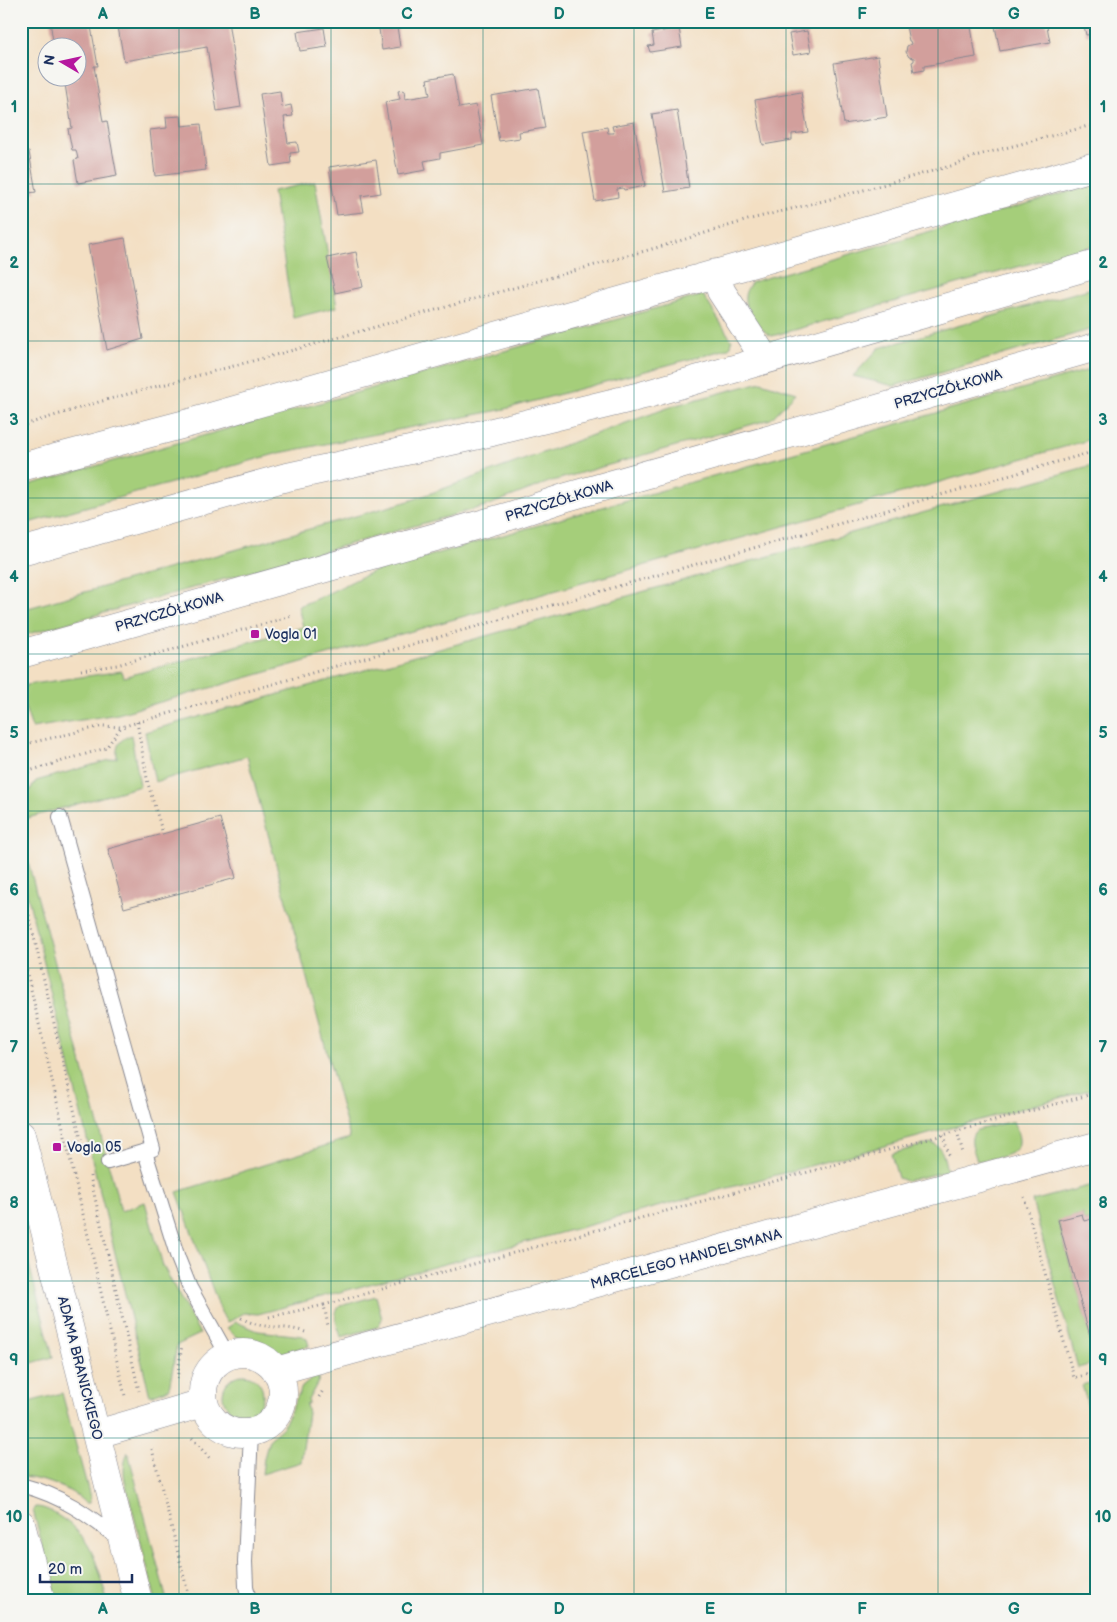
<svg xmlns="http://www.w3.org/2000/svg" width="1117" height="1622" font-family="'Balsamiq Sans',sans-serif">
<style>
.green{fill:#a5ce7a;stroke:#607e6c}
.building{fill:#d29f9c}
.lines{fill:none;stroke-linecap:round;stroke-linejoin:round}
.service-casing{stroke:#878790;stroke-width:16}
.minor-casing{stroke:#878790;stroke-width:29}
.secondary-casing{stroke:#878790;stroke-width:29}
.path{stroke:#878790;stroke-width:3;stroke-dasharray:1 4;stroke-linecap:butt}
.service{stroke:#fff;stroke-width:14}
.minor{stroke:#fff;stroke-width:28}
.secondary{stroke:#fff;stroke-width:28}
.grid{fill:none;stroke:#0f766e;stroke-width:1;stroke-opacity:0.55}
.poi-dot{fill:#b5179e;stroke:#f6f6f2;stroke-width:2}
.labels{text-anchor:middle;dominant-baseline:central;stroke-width:4;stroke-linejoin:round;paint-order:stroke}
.street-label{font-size:14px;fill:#1b2f5e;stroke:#f6f6f2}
.poi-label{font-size:14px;fill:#1b2f5e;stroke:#f6f6f2;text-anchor:start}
.neatline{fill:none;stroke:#0f766e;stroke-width:2}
.grid-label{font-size:16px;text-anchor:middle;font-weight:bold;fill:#0f766e}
</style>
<rect width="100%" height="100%" fill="#f6f6f2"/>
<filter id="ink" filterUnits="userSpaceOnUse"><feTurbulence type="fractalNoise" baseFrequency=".02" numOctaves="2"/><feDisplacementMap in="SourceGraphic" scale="10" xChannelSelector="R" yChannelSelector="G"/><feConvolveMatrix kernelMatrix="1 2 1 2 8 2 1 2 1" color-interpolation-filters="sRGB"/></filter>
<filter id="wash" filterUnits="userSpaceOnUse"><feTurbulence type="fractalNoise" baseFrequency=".0096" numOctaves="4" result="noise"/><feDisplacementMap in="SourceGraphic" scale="20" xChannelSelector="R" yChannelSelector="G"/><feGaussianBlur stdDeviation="1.12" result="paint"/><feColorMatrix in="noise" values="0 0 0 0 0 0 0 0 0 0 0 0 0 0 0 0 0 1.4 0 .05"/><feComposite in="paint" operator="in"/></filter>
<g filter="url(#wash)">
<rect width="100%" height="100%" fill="#f3dfc3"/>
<!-- green -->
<path class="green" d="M315 182 337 307 293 318 273 191Z
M1096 184V245L772 336C761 332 743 308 745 297 745 291 749 286 752 282Z
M1096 287V328L894 386 853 376 879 348Z
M703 295 732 341 731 346 727 349 505 409 279 453 21 525V487Z
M1096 368V438L118 714 32 728 21 696 26 685 122 671 124 677 303 627 298 606C324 597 347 583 372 572Z
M761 382 796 393 771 419 549 482 489 505 21 636V610L409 501 676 405Z
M1096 464V1088L918 1137 258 1314 244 1313 227 1323 221 1312 177 1192 350 1138 247 756 155 782 145 732Z
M131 735 140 786 21 820V796L28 793 36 781 117 758C116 745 119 740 131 735Z
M21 835 121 1211 145 1202 163 1266 200 1334 177 1345 169 1389 150 1396 22 873Z
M1013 1121C1015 1127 1019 1134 1019 1140 1021 1157 989 1159 977 1161 974 1151 967 1137 977 1130Z
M931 1143C944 1146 944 1160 947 1171L906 1181 898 1178 891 1154Z
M1096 1184V1218L1084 1221 1082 1214 1058 1221 1096 1356V1363L1078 1368 1032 1201Z
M21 1234 53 1357 21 1366Z
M376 1296 382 1319 378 1327 341 1337C338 1326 331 1315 340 1306Z
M236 1322 258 1331 303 1336 307 1339 309 1346 282 1353 235 1336 227 1328Z
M317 1375 319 1377 318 1382 308 1400 309 1403 306 1404 308 1413 301 1462 262 1474 264 1458 269 1440 283 1427 302 1387Z
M223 1395a20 20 0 1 1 40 0a20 20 0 1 1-40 0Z
M1096 1381V1435L1082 1385Z
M62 1393 90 1497 89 1503H85C70 1487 46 1480 24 1477L21 1464V1404Z
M128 1452 167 1601H156L125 1481C123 1470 124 1462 128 1452Z
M35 1507C45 1507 52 1512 60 1517 93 1538 98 1566 107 1601H57L33 1510Z"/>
<g id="blocks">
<!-- building -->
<path class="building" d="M50 21H90L98 66H94L103 122 107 121 117 176 78 183 74 160 78 159 76 150H72L68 129 72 128 64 78H78V48H57V40L53 41Z
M117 21H228L241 107 217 111 207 47 124 61Z
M905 21H970L976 57 924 66V70L914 72 912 62 914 61V58L909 57 906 52 907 46 911 44 910 41H909Z
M1002 21H1046L1050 42 1000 51 995 26 1002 25Z
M1083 21H1096V34L1086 35Z
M397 26 400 47 382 50 379 29Z
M324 28 327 47 300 51 297 32Z
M679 28 682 47 650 52 648 46 654 45 652 33Z
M807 31 811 52 793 55 789 34Z
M878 56 887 117 844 124 834 63Z
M453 74 459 108 476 105 483 145 440 153V158L424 161 426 170 398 175 385 102 400 99 398 91 404 90 405 99 430 95 427 79Z
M538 88 545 128 519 132 520 138 499 141 491 96Z
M280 91 282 107 291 105 293 116 284 117 288 143 297 142 299 152 290 153 291 163 271 166 260 94Z
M801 92 808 132 792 134V140L763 145 755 100Z
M677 110 689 188 665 192 652 114Z
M181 116 182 126 201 124 206 170 155 176 150 130 167 128 166 117Z
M634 122 645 186 624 190 623 188 617 189 618 197 595 201 583 131 607 127 608 133H614L612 126Z
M29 152 36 192 21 194V153Z
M376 160 381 193 361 196 364 212 337 215 329 167Z
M125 238 143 339 107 350 88 245Z
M356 252 363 287 335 293 327 258Z
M220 818 236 878 124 908 108 849Z
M1082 1214 1084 1221 1096 1218 1095 1354 1058 1220Z"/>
</g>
</g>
<g filter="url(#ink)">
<use href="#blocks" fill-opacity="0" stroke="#878790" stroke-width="1"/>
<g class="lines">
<!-- service casing -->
<g class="service-casing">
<path id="service" d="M60 817 153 1149 108 1162
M145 1152 178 1258 190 1288 228 1356
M21 1485C63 1496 87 1514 120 1540
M249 1601 246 1586 245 1562 251 1433"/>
</g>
<!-- minor casing -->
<g class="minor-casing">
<path id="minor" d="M716 273 721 291 765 359
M21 467 189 423 1096 166
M203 1393a40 40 0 1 1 80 0a40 40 0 1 1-80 0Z
M276 1371 1096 1146
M97 1434 203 1403"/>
</g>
<!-- secondary casing -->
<g class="secondary-casing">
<path id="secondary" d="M21 552 283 478 492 432 644 395 1096 264
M21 654 510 516 567 497 1096 347
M21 1135 138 1601
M21 1524 41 1601"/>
</g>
<!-- path -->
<path class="path" d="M21 426 102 401 290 351 666 245 751 219 827 200 958 164 975 156 1096 124
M81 670 117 665 292 616
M137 722 148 784 163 834
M21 727 29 771
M21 745 103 726 121 727 1096 451
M21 779 29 771 106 748 121 727
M21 881 85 1157
M21 946 125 1396
M957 1131 963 1153
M943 1135 949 1155
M90 1176 139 1391
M1024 1197 1074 1378 1096 1372
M324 1305 1096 1093
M269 1317 324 1305 328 1326
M241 1318C265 1331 282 1324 305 1332
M177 1379 182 1345
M319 1397 324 1389
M192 1438 211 1460
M152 1449 190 1601"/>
<!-- service -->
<use href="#service" class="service"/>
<!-- minor -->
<use href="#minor" class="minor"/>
<!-- secondary -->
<use href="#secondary" class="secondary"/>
</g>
</g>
<!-- grid -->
<path class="grid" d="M179 21V1601M331 21V1601M483 21V1601M634 21V1601M786 21V1601M938 21V1601M21 184H1096M21 341H1096M21 498H1096M21 654H1096M21 811H1096M21 968H1096M21 1124H1096M21 1281H1096M21 1438H1096"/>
<!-- markers -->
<g class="poi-dot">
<rect x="250" y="629" width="10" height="10" rx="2.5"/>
<rect x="52" y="1142" width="10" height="10" rx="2.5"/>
</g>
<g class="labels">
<!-- street labels -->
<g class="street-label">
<text transform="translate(948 389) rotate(-16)">PRZYCZÓŁKOWA</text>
<text transform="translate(559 501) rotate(-17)">PRZYCZÓŁKOWA</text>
<text transform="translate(169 612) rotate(-16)">PRZYCZÓŁKOWA</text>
<text transform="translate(686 1259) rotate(-15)">MARCELEGO HANDELSMANA</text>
<text transform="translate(80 1368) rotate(76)">ADAMA BRANICKIEGO</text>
</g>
<!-- poi labels -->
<g class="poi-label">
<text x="265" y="634">Vogla 01</text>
<text x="67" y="1147">Vogla 05</text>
</g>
</g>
<!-- margin -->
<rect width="1117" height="1622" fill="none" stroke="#f6f6f2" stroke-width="55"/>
<!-- north arrow -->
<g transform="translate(62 62) rotate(279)"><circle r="24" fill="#f6f6f2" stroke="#9ea6b7"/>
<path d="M0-4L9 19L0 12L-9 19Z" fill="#b5179e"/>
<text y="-8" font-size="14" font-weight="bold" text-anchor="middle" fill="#1b2f5e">N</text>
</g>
<!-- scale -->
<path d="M40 1574v8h92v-8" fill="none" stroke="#1b2f5e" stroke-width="2.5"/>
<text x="48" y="1574" font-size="15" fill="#1b2f5e" stroke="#f6f6f2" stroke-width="4" paint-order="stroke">20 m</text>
<rect x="28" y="28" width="1062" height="1566" class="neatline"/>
<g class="grid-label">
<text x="103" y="19">A</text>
<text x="255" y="19">B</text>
<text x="407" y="19">C</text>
<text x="559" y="19">D</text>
<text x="710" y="19">E</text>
<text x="862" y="19">F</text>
<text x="1014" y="19">G</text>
<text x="14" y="112">1</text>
<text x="1103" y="112">1</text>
<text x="14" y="268">2</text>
<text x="1103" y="268">2</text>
<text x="14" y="425">3</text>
<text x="1103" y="425">3</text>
<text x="14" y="582">4</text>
<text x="1103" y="582">4</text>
<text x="14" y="738">5</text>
<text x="1103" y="738">5</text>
<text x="14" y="895">6</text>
<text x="1103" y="895">6</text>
<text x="14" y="1052">7</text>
<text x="1103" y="1052">7</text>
<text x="14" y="1208">8</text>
<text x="1103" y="1208">8</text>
<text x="14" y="1365">9</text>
<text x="1103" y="1365">9</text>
<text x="14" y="1522">10</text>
<text x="1103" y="1522">10</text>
<text x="103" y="1614">A</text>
<text x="255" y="1614">B</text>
<text x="407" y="1614">C</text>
<text x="559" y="1614">D</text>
<text x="710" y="1614">E</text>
<text x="862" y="1614">F</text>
<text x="1014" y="1614">G</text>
</g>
</svg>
